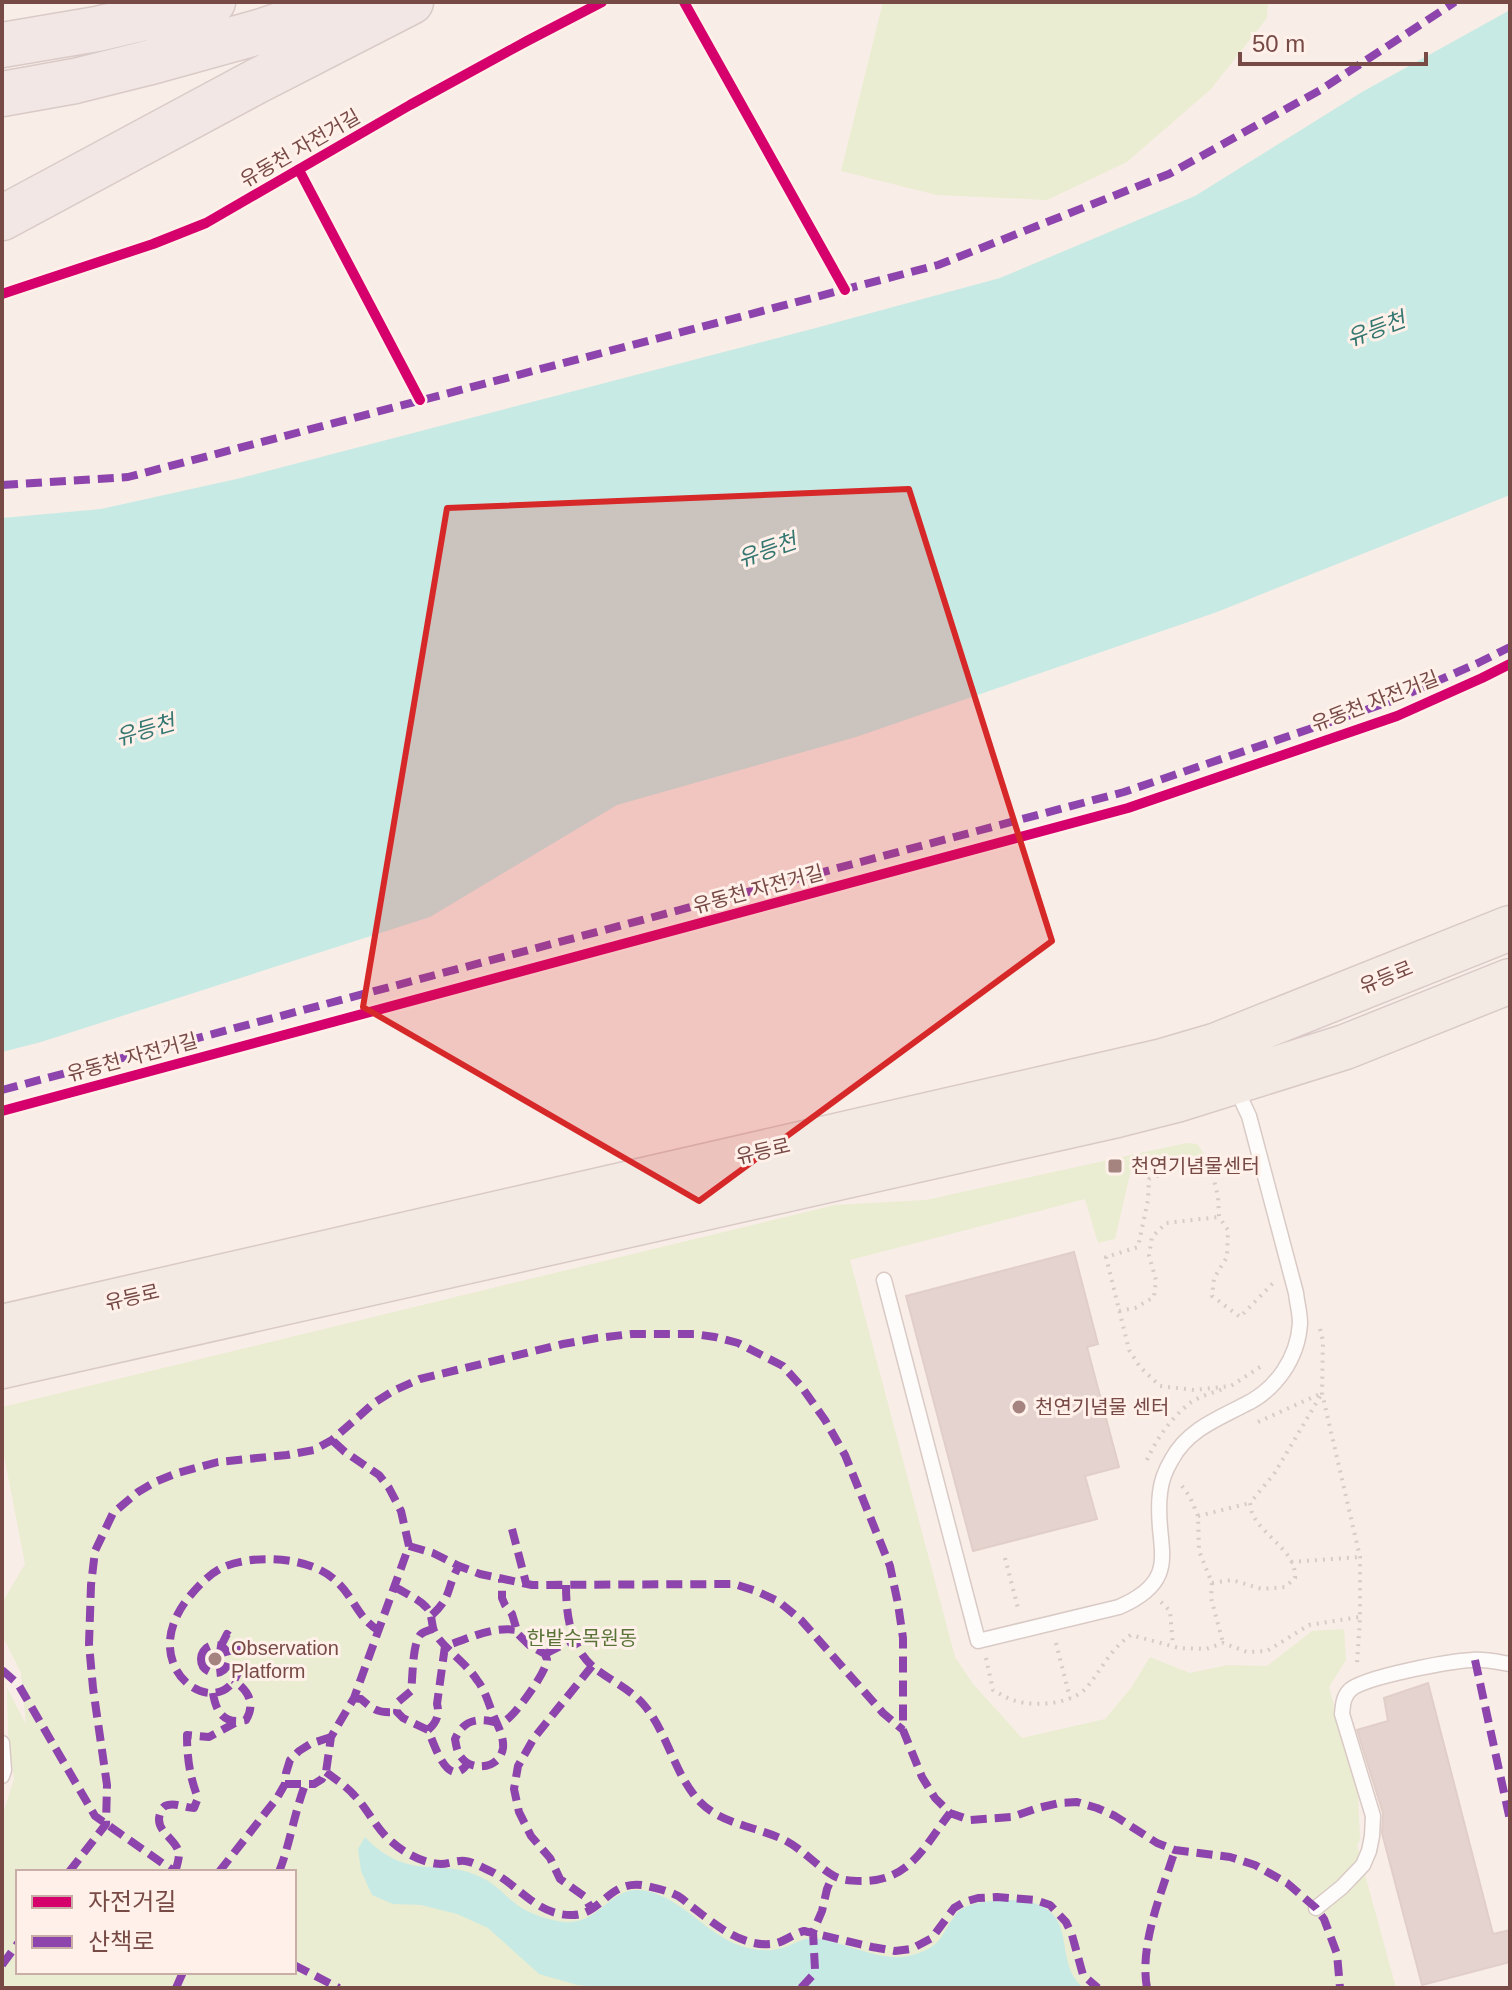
<svg xmlns="http://www.w3.org/2000/svg" width="1512" height="1990" font-family="Helvetica,'Noto Sans KR',sans-serif">
<style>
.green{fill:#eaedd1;fill-rule:evenodd}
.water{fill:#c8eae4}
.building{fill:#e5d3cf;stroke:#e1cec9;stroke-width:2}
.lines{fill:none;stroke-linecap:round;stroke-linejoin:round}
.service-casing{stroke:#d9cac5;stroke-width:17}
.primary-casing{stroke:#dacac7;stroke-width:47}
.trunk-casing{stroke:#dacac7;stroke-width:47}
.path{stroke:#d9cbc8;stroke-width:4;stroke-dasharray:2 6;stroke-linecap:butt}
.service{stroke:#fefcfb;stroke-width:14}
.primary{stroke:#f3eae4;stroke-width:44}
.trunk{stroke:#f2e7e4;stroke-width:44}
.quiet{stroke:#8e44ad;stroke-width:8;stroke-dasharray:16 8;stroke-linecap:butt}
.cycleway-casing{stroke:#fff1ea;stroke-width:15}
.cycleway{stroke:#d6006c;stroke-width:10}
.marked{fill:#d62828;fill-opacity:0.2;stroke:#d62828;stroke-width:6;stroke-linejoin:round}
.poi-dot{fill:#a5837e;stroke:#fff1ea;stroke-width:3}
.labels{text-anchor:middle;dominant-baseline:central;stroke-width:6;stroke-linejoin:round;paint-order:stroke}
.street-label{font-size:20px;fill:#784a46;stroke:#fff1ea}
.poi-label{font-size:20px;fill:#784a46;stroke:#fff1ea;text-anchor:start}
.park-label{font-size:20px;fill:#597337;stroke:#fff1ea}
.water-label{font-size:22px;font-style:italic;fill:#357771;stroke:#fff1ea}
</style>
<rect width="100%" height="100%" fill="#f8ede7"/>
<!-- green -->
<path class="green" d="M883 2H1268L1267 18 1211 89 1127 162 1047 200 937 195 841 171Z
M1186 1143 1197 1144 1206 1156 1200 1170 1169 1156 1131 1170 1115 1239 1098 1243 1085 1199 850 1260 955 1657 973 1684 1022 1738 1105 1719 1131 1688 1150 1657 1190 1673 1228 1665 1267 1666 1312 1631 1344 1629 1346 1660 1329 1687 1358 1794 1360 1840 1357 1845 1396 1988H2V1817L14 1779 8 1732 7 1688 26 1724 21 1673 2 1635V1603L25 1564 2 1445V1407L835 1205 926 1200ZM18 1872H294V1972H18Z"/>
<!-- water -->
<path class="water" d="M1510 10V495L1217 612 856 737 617 805 430 917 41 1042 2 1052V518L101 509 241 478 812 329 1000 278 1195 196 1362 92Z
M365 1837C383 1856 402 1866 429 1867 446 1868 460 1868 476 1875 494 1882 501 1892 515 1903 527 1914 556 1923 571 1922 603 1920 611 1884 647 1891 683 1899 706 1934 741 1946 757 1951 773 1952 788 1946 795 1943 804 1938 811 1938 836 1939 867 1956 894 1957 906 1958 924 1953 934 1945 940 1941 944 1932 948 1926 951 1922 955 1914 959 1911 972 1900 1013 1898 1030 1902 1080 1914 1052 1963 1084 1988H606L577 1985 539 1974 488 1928 457 1914 421 1905 393 1904 372 1895 361 1871 358 1849Z"/>
<!-- building -->
<path class="building" d="M1074 1252 1098 1344 1087 1347 1119 1467 1085 1476 1097 1519 973 1551 906 1296Z
M1428 1683 1493 1934 1510 1930V1962L1422 1985 1382 1833 1383 1813 1357 1730 1388 1721 1384 1698Z"/>
<g class="lines">
<!-- service casing -->
<g class="service-casing">
<path id="service" d="M884 1280 978 1641 1119 1607C1186 1578 1153 1545 1160 1493 1161 1481 1166 1469 1172 1459 1188 1430 1217 1419 1244 1405 1276 1390 1298 1358 1300 1323 1300 1313 1297 1303 1296 1293L1249 1116 1241 1099 1237 1085
M2 1743 4 1770 2 1776
M1316 1908 1342 1887 1363 1865 1369 1851 1372 1836 1373 1816 1342 1714C1343 1705 1343 1697 1350 1690 1364 1677 1450 1661 1472 1660 1484 1659 1498 1662 1510 1664"/>
</g>
<!-- primary casing -->
<g class="primary-casing">
<path id="primary" d="M2 1327 1159 1062 1217 1045 1510 928
M2 1366 1117 1115 1176 1100 1345 1047 1510 981"/>
</g>
<!-- trunk casing -->
<g class="trunk-casing">
<path id="trunk" d="M2 45 97 29 213 2
M2 94 75 81 147 63 259 32 347 2
M2 218 257 81 411 2"/>
</g>
<!-- path -->
<path class="path" d="M1119 1311 1135 1308 1154 1297 1156 1280 1149 1256 1152 1237 1166 1223 1219 1217
M1320 1329 1323 1341 1322 1393 1360 1557V1617L1357 1664
M1260 1367 1231 1386 1194 1390 1160 1386 1140 1367 1129 1350 1106 1257 1138 1247 1148 1200 1149 1179 1194 1162 1212 1172 1218 1197 1219 1217 1228 1230 1227 1257 1214 1278 1212 1296 1240 1317 1274 1282
M1258 1422 1322 1393
M1147 1460C1157 1438 1171 1418 1190 1403 1200 1396 1215 1392 1226 1388
M1182 1486 1190 1497 1198 1516 1199 1551 1212 1583 1211 1598 1223 1643
M1198 1516 1250 1503
M1005 1558 1019 1612
M1291 1562 1360 1557
M1212 1583 1232 1580 1262 1589 1285 1587 1295 1578C1297 1552 1263 1536 1253 1515 1251 1511 1251 1507 1250 1503L1274 1474 1321 1395
M1161 1602 1170 1611 1173 1646
M1056 1643 1070 1698
M986 1658 993 1690C1000 1694 1008 1699 1016 1701 1036 1707 1073 1704 1087 1687 1102 1669 1111 1648 1131 1635L1179 1648 1206 1649 1223 1643 1247 1652 1267 1651 1309 1625 1360 1617
M1508 1988 1510 1987"/>
<!-- service -->
<use href="#service" class="service"/>
<!-- primary -->
<use href="#primary" class="primary"/>
<!-- trunk -->
<use href="#trunk" class="trunk"/>
<!-- quiet -->
<path class="quiet" d="M2 485 128 477 938 265 1169 174 1322 89 1455 2
M2 1090 1124 792 1392 701 1478 663 1510 647
M512 1529 526 1583
M409 1546 433 1553 459 1566 480 1574 532 1585 734 1584 756 1591 778 1601 801 1620 883 1713 903 1730
M566 1585C566 1617 571 1653 600 1672 615 1683 631 1690 644 1705 666 1731 673 1768 694 1795 715 1823 750 1825 780 1838 801 1847 815 1865 834 1876 843 1881 854 1881 864 1881 911 1880 925 1845 950 1813
M395 1587C405 1593 419 1599 426 1607 434 1615 430 1626 436 1635 448 1652 466 1663 477 1680 486 1691 489 1706 495 1719 499 1728 504 1738 503 1748 500 1769 472 1772 461 1757 457 1752 456 1745 455 1739 462 1723 473 1718 490 1721 494 1722 498 1723 503 1722 514 1718 547 1671 547 1660 547 1658 545 1656 545 1654L529 1645 518 1634 512 1614 505 1605 502 1598V1579
M432 1615C453 1596 446 1587 459 1566
M433 1629C427 1631 424 1631 420 1635 412 1646 413 1677 411 1691L398 1702 397 1712 403 1718 428 1730C434 1743 448 1792 468 1763
M201 1659a14 14 0 1 1 28 0a14 14 0 1 1-28 0Z
M221 1646 227 1634C237 1641 242 1654 240 1666 225 1730 130 1670 189 1597 199 1585 211 1572 226 1566 257 1554 312 1557 336 1581 355 1598 356 1616 379 1631
M545 1654 574 1639
M1475 1660 1510 1820
M592 1666 534 1738 518 1766 514 1789 519 1812 531 1836 550 1858 560 1879 584 1896 592 1910
M2 1670 18 1684 95 1816 175 1872
M213 1693C216 1713 225 1725 246 1720 256 1703 248 1690 233 1680
M354 1698 361 1699C375 1711 378 1713 397 1712
M428 1730C436 1723 440 1715 437 1704L445 1646C469 1639 491 1626 517 1630
M326 1772C335 1779 346 1786 354 1795 368 1809 376 1829 392 1842 404 1853 425 1864 441 1864 449 1864 457 1860 465 1861 473 1862 481 1867 488 1870 518 1883 535 1915 571 1915 602 1916 609 1877 647 1886 656 1888 668 1891 676 1895 681 1897 686 1902 691 1906 713 1923 741 1947 771 1944 784 1943 792 1934 804 1931L872 1947 895 1951 911 1949 932 1938 954 1908 964 1902 978 1898 997 1897 1035 1900 1050 1905 1066 1922 1072 1935 1083 1975 1098 1988
M285 1784H314L322 1779 326 1772 331 1737 354 1698 409 1546 401 1511 389 1488 379 1475 345 1452 332 1440
M69 1872 106 1824 107 1785 93 1688 89 1644 91 1585 95 1551 113 1513 138 1492 155 1482 177 1473 218 1462 287 1455 314 1450 332 1440 374 1403 393 1391 420 1379 563 1344 597 1338 632 1334H694L715 1337 738 1343 783 1366 801 1386 825 1420 845 1455 890 1566 898 1604 903 1638V1730L922 1777 935 1798 950 1813 970 1820 1012 1817 1038 1808 1059 1803 1077 1802 1097 1808 1115 1816 1157 1843 1175 1850 1230 1857 1255 1865 1287 1883 1316 1908 1324 1919 1337 1954 1340 1988
M175 1872C177 1866 179 1859 179 1853 176 1838 154 1831 160 1814 161 1809 163 1806 168 1805 177 1803 185 1808 194 1808L198 1798C190 1778 187 1758 187 1735L209 1737 235 1723
M219 1872 277 1798 285 1784 286 1773 290 1760 299 1751 310 1744 331 1737
M279 1872C290 1844 294 1814 305 1785
M2 1965 18 1943
M294 1965 339 1988
M176 1988 183 1972
M801 1988 812 1976 815 1969 813 1932 822 1911 827 1889 833 1875
M1147 1988C1139 1944 1162 1892 1175 1850"/>
<!-- cycleway casing -->
<g class="cycleway-casing">
<path id="cycleway" d="M684 2 845 290
M299 170 420 400
M2 294 153 244 206 223 410 105 527 41 602 2
M2 1111 1128 808 1397 716 1482 678 1510 664"/>
</g>
<!-- cycleway -->
<use href="#cycleway" class="cycleway"/>
</g>
<!-- marked area -->
<path class="marked" d="M909 489 1052 941 699 1201 363 1007 447 508Z"/>
<!-- markers -->
<g class="poi-dot">
<rect x="1107" y="1158" width="16" height="16" rx="4"/>
<circle cx="1019" cy="1407" r="8"/>
<circle cx="215" cy="1659" r="8"/>
</g>
<g class="labels">
<!-- street labels -->
<g class="street-label">
<text transform="translate(300 148) rotate(-30)">유동천 자전거길</text>
<text transform="translate(1375 701) rotate(-21)">유동천 자전거길</text>
<text transform="translate(758 889) rotate(-15)">유동천 자전거길</text>
<text transform="translate(1386 977) rotate(-22)">유등로</text>
<text transform="translate(132 1057) rotate(-15)">유동천 자전거길</text>
<text transform="translate(763 1151) rotate(-13)">유등로</text>
<text transform="translate(132 1297) rotate(-13)">유등로</text>
</g>
<!-- poi labels -->
<g class="poi-label">
<text x="1131" y="1166">천연기념물센터</text>
<text x="1035" y="1407">천연기념물 센터</text>
<text x="231" y="1648">Observation<tspan x="231" dy="23">Platform</tspan></text>
</g>
<!-- park labels -->
<g class="park-label">
<text x="582" y="1638">한밭수목원동</text>
</g>
<!-- water labels -->
<g class="water-label">
<text transform="translate(1376 329) rotate(-20)">유등천</text>
<text transform="translate(767 550) rotate(-19)">유등천</text>
<text transform="translate(145 730) rotate(-16)">유등천</text>
</g>
</g>
<!-- border -->
<rect width="1512" height="1990" fill="none" stroke="#784a46" stroke-width="8"/>
<!-- legend -->
<rect x="16" y="1870" width="280" height="104" fill="#fff1ea" stroke="#c9aea8" stroke-width="2"/>
<rect x="32" y="1896" width="40" height="12" fill="#d6006c" stroke="#c9aea8" stroke-width="2"/>
<text x="88" y="1910" font-size="24" fill="#784a46">자전거길</text>
<rect x="32" y="1936" width="40" height="12" fill="#8e44ad" stroke="#c9aea8" stroke-width="2"/>
<text x="88" y="1950" font-size="24" fill="#784a46">산책로</text>
<!-- scale -->
<path d="M1240 52v12h186v-12" fill="none" stroke="#784a46" stroke-width="4"/>
<text x="1252" y="52" font-size="24" fill="#784a46" stroke="#fff1ea" stroke-width="6" paint-order="stroke">50 m</text>
</svg>
